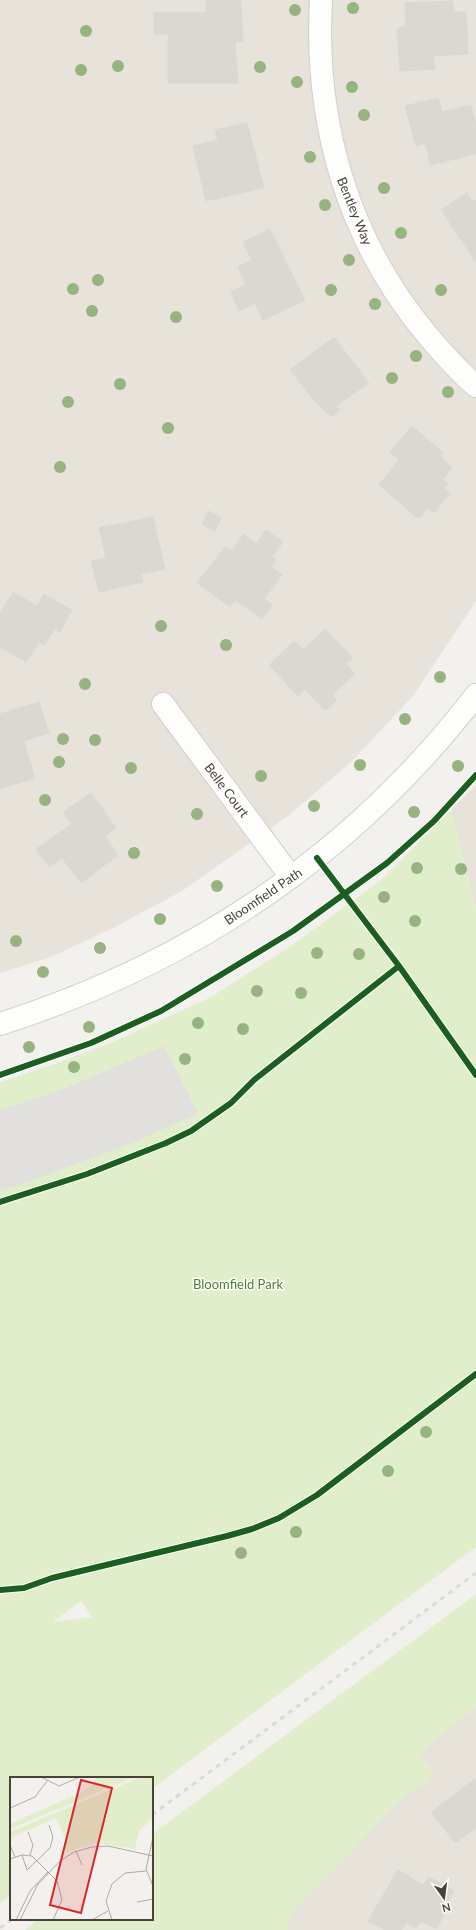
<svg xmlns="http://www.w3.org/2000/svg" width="476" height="1930" font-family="Lato,sans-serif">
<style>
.residential{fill:#e7e3da}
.green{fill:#e1eecc;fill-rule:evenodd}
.parking{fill:#e2e0dc}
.building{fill:#dbd8d3;stroke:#dbd8d2}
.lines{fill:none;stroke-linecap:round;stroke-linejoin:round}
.minor-casing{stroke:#d1cfca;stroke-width:24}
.minor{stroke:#fdfdfc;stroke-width:22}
.rail{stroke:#dadad9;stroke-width:3;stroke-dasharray:5 5;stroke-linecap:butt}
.cycleway-casing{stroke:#fff;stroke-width:8}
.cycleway{stroke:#1b5e20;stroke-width:6}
.tree{fill:#97b380}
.labels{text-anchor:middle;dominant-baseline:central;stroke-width:3;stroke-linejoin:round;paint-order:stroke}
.street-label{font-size:13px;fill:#4a4237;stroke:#fff}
.park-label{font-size:13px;fill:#4b8027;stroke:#fff}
.inset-road{fill:none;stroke:#afaba4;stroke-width:1}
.view{fill:#d62828;fill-opacity:0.15;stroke:#d62828;stroke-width:2}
.inset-edge{fill:none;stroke:#4a4237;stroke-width:2}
</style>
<rect width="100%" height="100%" fill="#f3f1ed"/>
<!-- residential -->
<path class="residential" d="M0 0H476V601L413 696 351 762 288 816 182 891 113 928 51 957 0 973Z
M476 785V908L451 810Z
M476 1645V1930H94L152 1919Z"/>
<!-- green -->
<path class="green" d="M451 810 476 908V1547L152 1789V1778H11V1895L0 1903V1082L46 1067 113 1042 211 997 288 948 380 881ZM81 1601 92 1617 54 1622V1621Z
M476 1594V1707L418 1754 433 1769 427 1784 407 1794 386 1814 342 1862 303 1900 289 1919 288 1930H25L39 1919H152V1834Z"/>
<!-- parking -->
<path class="parking" d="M164 1046 198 1113 135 1142 22 1184 0 1190V1110L58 1091Z"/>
<!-- building -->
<path class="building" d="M206 0H241L243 42H235L238 83H168V34H154V12L206 13Z
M453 1 454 12H466L468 54 433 56 435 69 400 71 397 29 406 25 405 3Z
M438 98 442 112 471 105 476 126V154L430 165 426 144 416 146 405 106Z
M247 123 264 188 206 201 193 146 218 140 215 130Z
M467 193 472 202 476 200V262L441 210Z
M270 229 305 300 263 320 255 303 239 311 231 292 246 285 238 267 252 260 243 242Z
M334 337 369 383 336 406 340 410 331 417 312 398 290 370Z
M412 426 443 453 440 456 452 468 443 479 448 484 444 488 450 493 434 513 428 508 419 519 379 485 399 460 390 452Z
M209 511 221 518 215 531 202 524Z
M153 517 165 569 141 574 143 582 99 592 91 561 106 558 99 528Z
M266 530 283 542 272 557 276 560 271 567 282 575 264 599 272 605 262 619 235 600 230 607 197 583 225 547 231 551 244 534 256 544Z
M13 592 37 606 44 594 72 610 60 632 55 629 44 645 39 642 26 662 0 647V614Z
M325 629 353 658 346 664 355 674 332 695 337 700 325 711 305 689 298 696 269 665 294 641 303 650Z
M39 702 49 733 24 741 35 778 0 789V714Z
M91 793 116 828 105 836 118 855 81 883 62 858 49 867 36 849 72 824 63 812Z
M476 1778V1828L455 1843 431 1812Z
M398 1870 423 1885 429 1877 454 1891 446 1905 449 1907 436 1929 421 1921 416 1928 406 1922 402 1930H385L368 1921Z"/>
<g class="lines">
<!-- minor casing -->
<g class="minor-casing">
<path id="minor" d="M321 0C314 123 348 241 428 336 443 353 458 371 476 386
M163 704 291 877
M0 1024C193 962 352 856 476 695"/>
</g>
<!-- minor -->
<use href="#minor" class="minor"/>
<!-- rail -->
<path class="rail" d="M152 1815 476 1573
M0 1928 12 1919"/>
<!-- cycleway casing -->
<g class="cycleway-casing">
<path id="cycleway" d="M399 966 476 1075
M0 1075 91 1043 161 1011 293 931 387 863 434 821 476 775
M0 1202 87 1174 166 1143 191 1131 231 1103 254 1080 399 966 317 858
M0 1590 24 1588 52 1578 227 1536 252 1529 279 1518 317 1495 476 1374"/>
</g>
<!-- cycleway -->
<use href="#cycleway" class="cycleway"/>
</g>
<!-- trees -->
<g class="tree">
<circle cx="353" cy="8" r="6"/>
<circle cx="295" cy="10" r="6"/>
<circle cx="86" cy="31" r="6"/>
<circle cx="118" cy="66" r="6"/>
<circle cx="260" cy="67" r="6"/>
<circle cx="81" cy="70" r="6"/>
<circle cx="297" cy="82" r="6"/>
<circle cx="352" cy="87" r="6"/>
<circle cx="364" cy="115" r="6"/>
<circle cx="310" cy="157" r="6"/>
<circle cx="384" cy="188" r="6"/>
<circle cx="325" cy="205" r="6"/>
<circle cx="401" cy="233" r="6"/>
<circle cx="349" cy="260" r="6"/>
<circle cx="98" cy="280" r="6"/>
<circle cx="73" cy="289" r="6"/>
<circle cx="331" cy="290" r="6"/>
<circle cx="441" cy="290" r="6"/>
<circle cx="375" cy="304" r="6"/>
<circle cx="92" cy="311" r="6"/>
<circle cx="176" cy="317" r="6"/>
<circle cx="416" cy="356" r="6"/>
<circle cx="392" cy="378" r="6"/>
<circle cx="120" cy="384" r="6"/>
<circle cx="448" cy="392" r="6"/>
<circle cx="68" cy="402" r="6"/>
<circle cx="168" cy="428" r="6"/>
<circle cx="60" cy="467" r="6"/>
<circle cx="161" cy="626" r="6"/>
<circle cx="226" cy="645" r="6"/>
<circle cx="440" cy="677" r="6"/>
<circle cx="85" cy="684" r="6"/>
<circle cx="405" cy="719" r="6"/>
<circle cx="63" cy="739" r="6"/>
<circle cx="95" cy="740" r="6"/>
<circle cx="59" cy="762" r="6"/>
<circle cx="360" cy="765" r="6"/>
<circle cx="458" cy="766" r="6"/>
<circle cx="131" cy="768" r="6"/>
<circle cx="261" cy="776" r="6"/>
<circle cx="45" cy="800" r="6"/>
<circle cx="314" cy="806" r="6"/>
<circle cx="414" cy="812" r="6"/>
<circle cx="197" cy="814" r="6"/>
<circle cx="134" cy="853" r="6"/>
<circle cx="417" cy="868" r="6"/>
<circle cx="461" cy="869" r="6"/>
<circle cx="217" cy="886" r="6"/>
<circle cx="384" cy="897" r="6"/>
<circle cx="160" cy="919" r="6"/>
<circle cx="415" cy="921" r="6"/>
<circle cx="16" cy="941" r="6"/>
<circle cx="100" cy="948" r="6"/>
<circle cx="317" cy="953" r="6"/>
<circle cx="359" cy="954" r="6"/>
<circle cx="43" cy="972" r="6"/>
<circle cx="257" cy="991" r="6"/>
<circle cx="301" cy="993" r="6"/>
<circle cx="198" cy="1023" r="6"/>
<circle cx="89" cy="1027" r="6"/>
<circle cx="243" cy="1029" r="6"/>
<circle cx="29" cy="1047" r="6"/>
<circle cx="185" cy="1059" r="6"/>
<circle cx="74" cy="1067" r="6"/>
<circle cx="426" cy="1432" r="6"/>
<circle cx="388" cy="1471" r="6"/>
<circle cx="296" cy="1532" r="6"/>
<circle cx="241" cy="1553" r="6"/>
</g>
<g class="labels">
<!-- street labels -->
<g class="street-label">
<text transform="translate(355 211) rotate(68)">Bentley Way</text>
<text transform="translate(227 790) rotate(53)">Belle Court</text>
<text transform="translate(263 896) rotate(-34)">Bloomfield Path</text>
</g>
<!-- park labels -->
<g class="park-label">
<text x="238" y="1284">Bloomfield Park</text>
</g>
</g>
<!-- overview -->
<g transform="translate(10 1777)">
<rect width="143" height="143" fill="#f3f1ed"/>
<path d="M86 0H124L0 52V47L72 15 83 7ZM131 0H143V41L129 54 125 72 85 66 55 76V61L46 41 0 61V55Z" fill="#e1eecc"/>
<path class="inset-road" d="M31 0 49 9 70 0M0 31 25 20 37 4M18 55 23 68 20 78M143 60 136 92 143 109M0 68 5 80M66 74 72 88M12 78 17 93 40 71 43 60 39 48M0 82 12 78 22 79 47 104 52 123 43 143M127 125 143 122M6 143 20 114 38 95M10 143 28 107 50 84 64 75 82 70 98 69 143 79M82 143 98 134M102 143 96 124 102 107 115 96 136 94"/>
<path class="view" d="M71 3 102 11 71 136 40 128Z"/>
<rect width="143" height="143" class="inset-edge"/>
</g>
<!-- north arrow -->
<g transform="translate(444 1898) rotate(166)" stroke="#ffffff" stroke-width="3" paint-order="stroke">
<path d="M0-3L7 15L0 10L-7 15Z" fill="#4a4237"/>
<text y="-6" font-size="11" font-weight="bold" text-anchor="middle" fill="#4a4237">N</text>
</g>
</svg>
